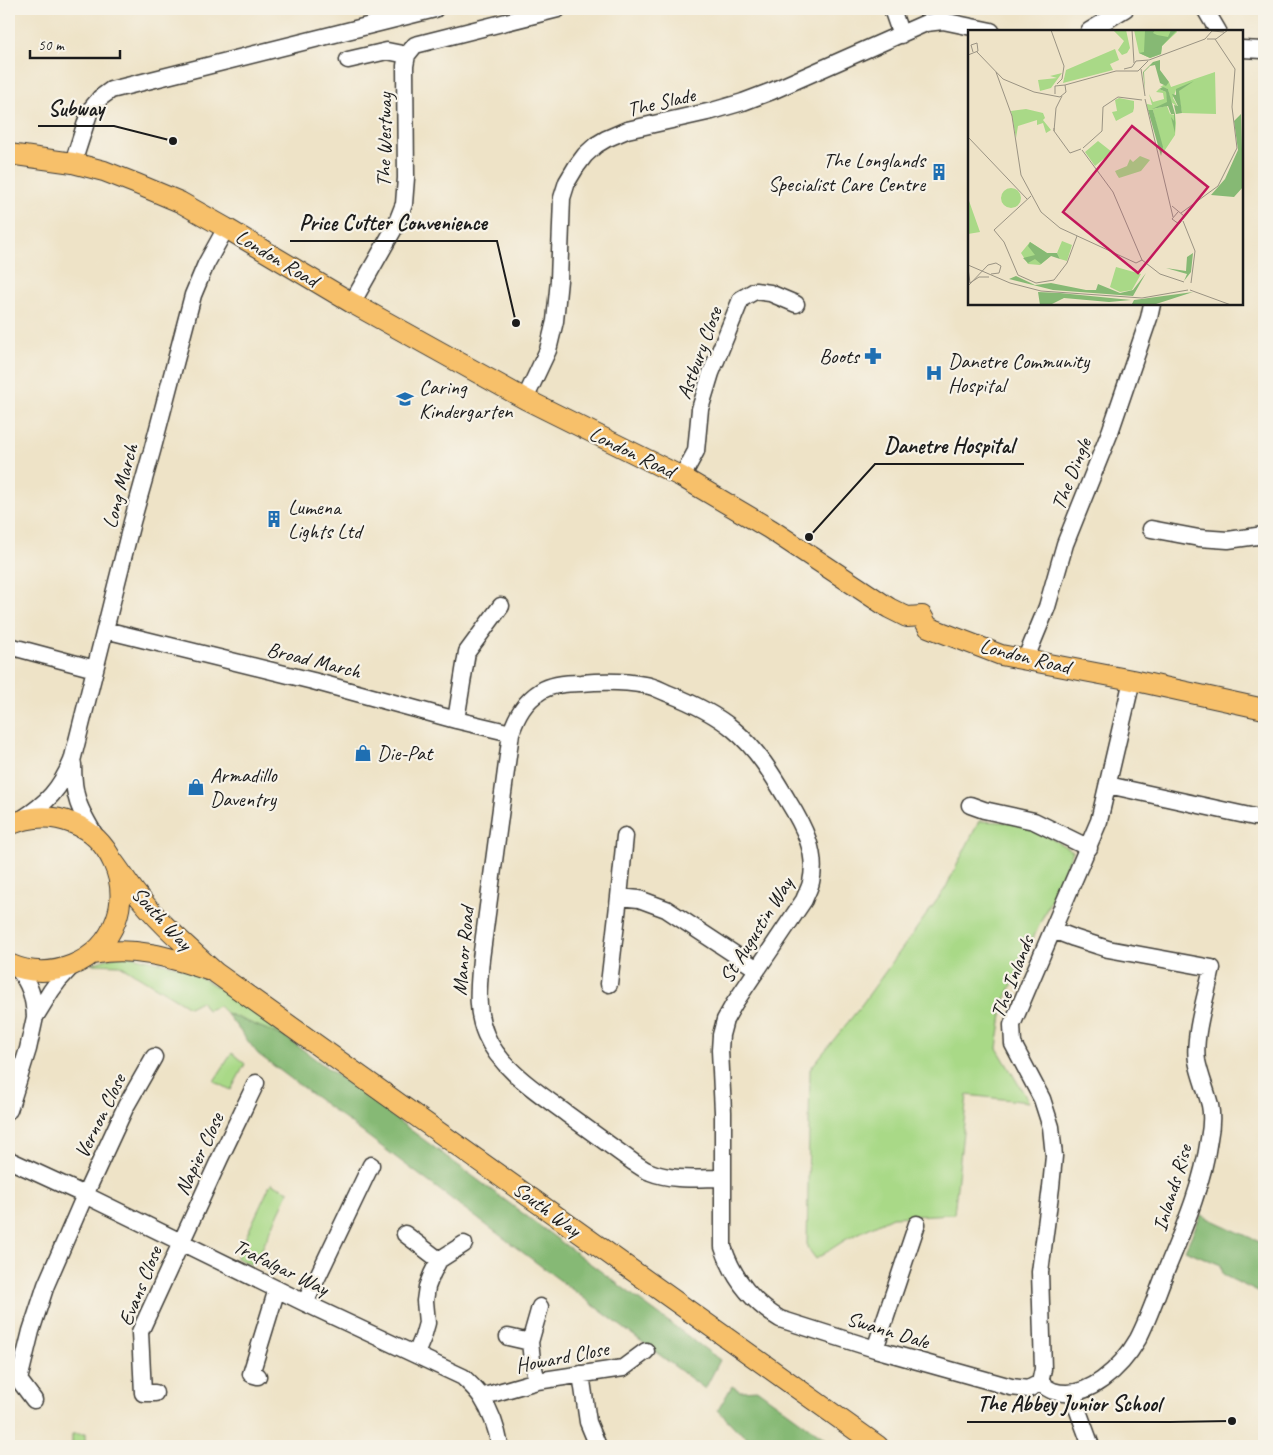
<svg xmlns="http://www.w3.org/2000/svg" width="1273" height="1455" font-family="Caveat,sans-serif">
<style>
.green{fill:#a9d987;stroke:#627a52}
.forest{fill:#86b974;stroke:#516a48}
.lines{fill:none;stroke-linecap:round;stroke-linejoin:round}
.minor-casing{stroke:#3c3a36;stroke-width:19}
.major-casing{stroke:#3c3a36;stroke-width:22}
.minor{stroke:#fff;stroke-width:16}
.major{stroke:#f7c06b;stroke-width:20}
.labels{text-anchor:middle;dominant-baseline:central;stroke-width:4.5;stroke-linejoin:round;paint-order:stroke}
.street-label{font-size:21px;fill:#1c1c1c;stroke:#f7f3e8}
.poi-label{font-size:21px;fill:#1c1c1c;stroke:#f7f3e8;text-anchor:start}
.inset-road{fill:none;stroke:#9a9383;stroke-width:1}
.view{fill:#c2185b;fill-opacity:0.15;stroke:#c2185b;stroke-width:2.5}
.inset-edge{fill:none;stroke:#1c1c1c;stroke-width:2.5}
.leader{fill:none;stroke:#1c1c1c;stroke-width:2}
.callout-dot{fill:#1c1c1c;stroke:#f7f3e8;stroke-width:2}
.callout-label{font-size:22px;text-anchor:middle;font-weight:bold;fill:#1c1c1c;stroke:#f7f3e8;stroke-width:4.5;stroke-linejoin:round;paint-order:stroke}
</style>
<rect width="100%" height="100%" fill="#f7f3e8"/>
<filter id="ink" filterUnits="userSpaceOnUse"><feTurbulence type="fractalNoise" baseFrequency=".02" numOctaves="2"/><feDisplacementMap in="SourceGraphic" scale="10" xChannelSelector="R" yChannelSelector="G"/><feConvolveMatrix kernelMatrix="1 2 1 2 8 2 1 2 1" color-interpolation-filters="sRGB"/></filter>
<filter id="wash" filterUnits="userSpaceOnUse"><feTurbulence type="fractalNoise" baseFrequency=".0096" numOctaves="4" result="noise"/><feDisplacementMap in="SourceGraphic" scale="20" xChannelSelector="R" yChannelSelector="G"/><feGaussianBlur stdDeviation="1.12" result="paint"/><feColorMatrix in="noise" values="0 0 0 0 0 0 0 0 0 0 0 0 0 0 0 0 0 1.4 0 .05"/><feComposite in="paint" operator="in"/></filter>
<g filter="url(#wash)">
<rect width="100%" height="100%" fill="#eee3c7"/>
<!-- green -->
<path class="green" d="M979 821 1024 823 1073 851 1004 1002 997 1048 1029 1102 967 1095 954 1214 892 1217 845 1240 816 1259 807 1247 810 1069 857 1011 945 889Z
M123 954 181 967 236 997 287 1038 226 1013 219 1006 207 1010 201 1001 189 1007 120 965 91 964Z
M232 1053 245 1064 231 1090 214 1081Z
M271 1183 289 1191 254 1266 236 1258Z
M72 1434H85V1446H72Z"/>
<!-- forest -->
<path class="forest" d="M226 1013 287 1038 720 1360 705 1389 258 1054Z
M1201 1215 1264 1244V1295L1223 1275 1221 1265 1185 1250Z
M732 1386 740 1391 758 1390 835 1446H760L737 1430 718 1410Z"/>
</g>
<g filter="url(#ink)">
<g class="lines">
<!-- minor casing -->
<g class="minor-casing">
<path id="minor" d="M892 9 901 35
M1205 9 1218 31
M1089 31 1125 9
M1242 49 1263 50
M348 60 387 51 407 55 415 45 558 9
M73 163 90 110 100 98 111 90 435 9
M352 303 395 227 404 204 406 178 405 66 407 55
M525 399 548 350 555 321 559 280 562 198 567 182 576 167 585 155 596 145 606 139 627 130 712 111 743 102 772 91 926 23 943 21 991 31
M682 477 696 451 700 409 711 373 741 299 755 291 770 293 796 304
M1151 529 1199 538 1228 540 1264 535
M105 630 313 681 456 720 511 733
M9 646 95 669
M1029 659 1028 653 1047 607 1065 544 1110 432 1149 318 1152 304
M456 720 467 652 501 606
M73 764C73 797 79 809 96 837
M1108 785 1254 817
M970 805 984 810 1034 821 1089 848
M22 819C47 803 60 789 72 761L132 522 152 451 193 295 206 264 226 228
M619 897 625 836
M17 968C30 983 34 998 35 1017
M609 984 619 897 639 899 666 909 757 969
M9 1110 28 1049 35 1017 51 991 59 980 72 966
M9 1160 85 1195 305 1303 463 1377C469 1383 477 1390 482 1398 491 1412 497 1429 500 1446
M722 1178C699 1178 672 1181 650 1172 644 1170 638 1165 633 1162 611 1146 589 1130 567 1114 539 1093 500 1069 486 1035 475 1010 479 984 481 959L511 733C517 715 525 701 541 691 552 684 568 683 581 683 602 681 624 681 645 685 653 686 660 690 667 693 690 702 714 713 733 729 757 749 772 774 788 801 803 825 818 853 811 882 810 888 806 894 804 900L734 1004 725 1020 721 1035 720 1050 723 1112V1247C733 1278 752 1302 780 1319L875 1349 1011 1387 1028 1389 1040 1383
M405 1234 439 1260
M305 1303 371 1165
M508 1337 530 1342
M875 1349 917 1224
M416 1354 423 1337 427 1323 425 1301 427 1287 432 1274 439 1260 464 1244
M581 1374 588 1422 598 1446
M258 1376 251 1374 277 1289
M537 1381 532 1360 530 1342 540 1307
M1040 1383 1043 1369 1040 1272 1051 1187 1054 1156 1051 1127 1042 1099 1013 1044 1012 1025 1099 821 1132 680
M1040 1383C1044 1386 1048 1389 1053 1391 1087 1402 1122 1367 1138 1339 1150 1316 1158 1290 1168 1266 1185 1225 1203 1183 1209 1139 1211 1129 1212 1115 1210 1105 1206 1090 1200 1076 1197 1061 1193 1036 1207 993 1212 968L1108 949 1074 938 1053 930
M155 1393H143L140 1332 220 1158 256 1083
M1073 1393 1077 1408 1091 1446
M481 1397 537 1381 623 1368 646 1351
M34 1400 19 1380 31 1331 46 1285 85 1195 126 1106 154 1057"/>
</g>
<!-- major casing -->
<g class="major-casing">
<path id="major" d="M9 154 73 163 104 171 137 184 180 202 226 228 352 303 525 399 682 477 770 529 889 608 907 617 922 616 928 627 1001 655 1132 680 1264 709
M9 825C30 816 50 814 72 823 109 837 130 882 116 920 100 964 50 982 9 964
M112 860C120 870 127 882 135 892 158 922 188 947 216 973L878 1446
M93 954C133 946 170 957 208 970"/>
</g>
<!-- minor -->
<use href="#minor" class="minor"/>
<!-- major -->
<use href="#major" class="major"/>
</g>
</g>
<!-- icons -->
<defs>
<g id="building-bare" transform="scale(1.35)"><path d="M-4-6H4V6H1V3H-1V6H-4ZM-2.5-4.3h1.7v1.8h-1.7ZM.8-4.3h1.7v1.8H.8ZM-2.5-1h1.7V.8h-1.7ZM.8-1h1.7V.8H.8Z" fill="#1f6fb2" stroke="#f7f3e8" stroke-width="2.5" paint-order="stroke"/></g>
<g id="pharmacy-bare" transform="scale(1.35)"><path d="M-2-6h4v4h4v4h-4v4h-4v-4h-4v-4h4Z" fill="#1f6fb2" stroke="#f7f3e8" stroke-width="2.5" paint-order="stroke"/></g>
<g id="hospital-bare" transform="scale(1.35)"><path d="M-5-5h3v3.5h4V-5h3V5h-3V1.5h-4V5h-3Z" fill="#1f6fb2" stroke="#f7f3e8" stroke-width="2.5" paint-order="stroke"/></g>
<g id="school-bare" transform="scale(1.35)"><path d="M0-5L7-2L0 1L-7-2ZM-4 1L0 2.5L4 1V4Q0 6-4 4Z" fill="#1f6fb2" stroke="#f7f3e8" stroke-width="2.5" paint-order="stroke"/></g>
<g id="shop-bare" transform="scale(1.35)"><path d="M-5-2.5h2.3a2.7 3.5 0 0 1 5.4 0H5L5.5 6h-11ZM-1.5-2.5h3a1.5 2.3 0 0 0-3 0Z" fill="#1f6fb2" stroke="#f7f3e8" stroke-width="2.5" paint-order="stroke"/></g>
</defs>
<g fill-rule="evenodd">
<use href="#building-bare" x="939" y="172"/>
<use href="#pharmacy-bare" x="873" y="356"/>
<use href="#hospital-bare" x="934" y="373"/>
<use href="#school-bare" x="405" y="399"/>
<use href="#building-bare" x="274" y="519"/>
<use href="#shop-bare" x="363" y="753"/>
<use href="#shop-bare" x="196" y="787"/>
</g>
<g class="labels">
<!-- street labels -->
<g class="street-label">
<text transform="translate(661 102) rotate(-13)">The Slade</text>
<text transform="translate(384 140) rotate(-89)">The Westway</text>
<text transform="translate(277 258) rotate(31)">London Road</text>
<text transform="translate(699 353) rotate(-70)">Astbury Close</text>
<text transform="translate(632 452) rotate(26)">London Road</text>
<text transform="translate(1071 474) rotate(-68)">The Dingle</text>
<text transform="translate(120 486) rotate(-75)">Long March</text>
<text transform="translate(1025 656) rotate(14)">London Road</text>
<text transform="translate(314 660) rotate(14)">Broad March</text>
<text transform="translate(162 918) rotate(47)">South Way</text>
<text transform="translate(756 930) rotate(-58)">St Augustin Way</text>
<text transform="translate(463 951) rotate(-85)">Manor Road</text>
<text transform="translate(1012 977) rotate(-69)">The Inlands</text>
<text transform="translate(100 1116) rotate(-64)">Vernon Close</text>
<text transform="translate(199 1154) rotate(-65)">Napier Close</text>
<text transform="translate(1172 1188) rotate(-73)">Inlands Rise</text>
<text transform="translate(547 1209) rotate(36)">South Way</text>
<text transform="translate(281 1267) rotate(26)">Trafalgar Way</text>
<text transform="translate(140 1286) rotate(-68)">Evans Close</text>
<text transform="translate(888 1330) rotate(17)">Swann Dale</text>
<text transform="translate(562 1357) rotate(-11)">Howard Close</text>
</g>
<!-- poi labels -->
<g class="poi-label">
<text x="925" y="160" text-anchor="end">The Longlands<tspan x="925" dy="24">Specialist Care Centre</tspan></text>
<text x="859" y="356" text-anchor="end">Boots</text>
<text x="948" y="361">Danetre Community<tspan x="948" dy="24">Hospital</tspan></text>
<text x="419" y="387">Caring<tspan x="419" dy="24">Kindergarten</tspan></text>
<text x="288" y="507">Lumena<tspan x="288" dy="24">Lights Ltd</tspan></text>
<text x="377" y="753">Die-Pat</text>
<text x="210" y="775">Armadillo<tspan x="210" dy="24">Daventry</tspan></text>
</g>
</g>
<!-- overview -->
<g transform="translate(968 30)">
<rect width="275" height="275" fill="#eee3c7"/>
<path d="M145 0H158L162 18 159 23 154 25 150 20 156 11ZM166 0H208L209 2 194 16 193 24 182 28 171 23ZM147 19 151 30 142 34 145 40 95 53 98 40ZM247 42 248 84 214 83 210 61 219 55 208 60 205 68 210 77 203 72 200 59 192 57 201 52 203 57ZM94 43 83 58 72 61 70 50 89 48 82 46ZM191 59 198 62 200 73 185 79 199 76 202 84 207 85 208 93 207 105 195 123 185 80H179V74L184 75 181 64 185 72 196 69 195 63 188 62ZM151 68 166 71V78L165 82 148 91 144 82 149 81 147 70ZM58 79 75 83 77 88 75 90 83 100 78 103 75 93 69 95V90L50 96 48 108 43 81ZM130 111 144 122 127 136 117 122ZM172 126 182 130 173 141 151 148 149 145 147 141 159 136 162 129 165 132ZM33 168a10 10 0 1 1 20 0a10 10 0 1 1-20 0ZM0 168 12 202 0 204ZM94 211 104 215 99 231 92 229 89 223ZM62 212 79 223 85 224 72 235 60 234 53 223ZM148 237 173 244 164 260 152 262 142 257Z" fill="#a9d987"/>
<path d="M177 0H187L185 3 189 5 200 7 203 0H209L194 16 193 24 182 28 171 23 176 22ZM192 30V40L201 52 198 56 192 53 187 35 182 36 176 42 177 63 175 42 185 32ZM226 51 211 61 214 83 208 84 206 75 210 76 204 64 208 65V59ZM195 57 200 59 207 84V103L203 87 206 91V84H203L200 76 184 79 199 72 198 62 191 59ZM180 80H185L195 117 193 126ZM273 84 275 157 266 167 243 165 257 149 270 120 266 91ZM62 212 79 223H89L92 229 83 226 73 234 67 229 60 233 55 228 67 225 60 216ZM225 223 223 242 216 251 219 244 198 238 218 241 219 227ZM178 243 165 266 85 260 41 249 48 246 67 255 83 253 118 260H128L130 254 152 263 165 260ZM70 262 92 263 163 270 141 272 96 268 82 275H72ZM225 262 185 275 164 274 166 270Z" fill="#86b974"/>
<path class="inset-road" d="M83 0 96 36 94 49 89 54M164 0 166 33M239 9H248L260 0M9 22 35 49 66 62 92 67 98 62 97 55 87 56V64M0 25 10 21 9 13 3 15 5 22M156 39 164 37 168 31 181 30 237 9 244 1 256 2M173 39 177 66M28 42 44 86 53 145 73 182 92 198 168 233 174 230M97 55 148 41H170L180 31M177 69 205 187M86 98V101L88 78 94 66M86 101 102 123 113 119M0 107 59 169M115 118 134 101 135 77 150 67 174 70M114 120 145 162 174 230 192 244 216 252M63 166 26 200 36 212 50 245 68 253 86 250 99 233 109 206M204 176 216 186 211 194 204 189 210 182M213 183 250 156 269 118 264 77 267 39 247 9M215 191 227 221 223 253M0 235 42 253 73 261 174 268 220 260M0 238 2 253M23 244 31 243 33 236M2 253 11 247H21M0 256 20 235 28 233 33 236M222 260 263 275"/>
<path class="view" d="M164 96 240 157 170 243 95 182Z"/>
<rect width="275" height="275" class="inset-edge"/>
</g>
<!-- callouts -->
<path class="leader" d="M173 141L114 126H38M516 323L497 241H290M809 537L875 464H1024M1232 1421L1170 1422H967"/>
<g class="callout-dot">
<circle cx="173" cy="141" r="5"/>
<circle cx="516" cy="323" r="5"/>
<circle cx="809" cy="537" r="5"/>
<circle cx="1232" cy="1421" r="5"/>
</g>
<g class="callout-label">
<text x="76" y="116">Subway</text>
<text x="393" y="230">Price Cutter Convenience</text>
<text x="949" y="453">Danetre Hospital</text>
<text x="1069" y="1411">The Abbey Junior School</text>
</g>
<!-- margin -->
<rect width="1273" height="1455" fill="none" stroke="#f7f3e8" stroke-width="30"/>
<!-- scale -->
<path d="M30 50v8h90v-8" fill="none" stroke="#1c1c1c" stroke-width="2.5"/>
<text x="38" y="50" font-size="15" fill="#1c1c1c" stroke="#f7f3e8" stroke-width="4" paint-order="stroke">50 m</text>
</svg>
